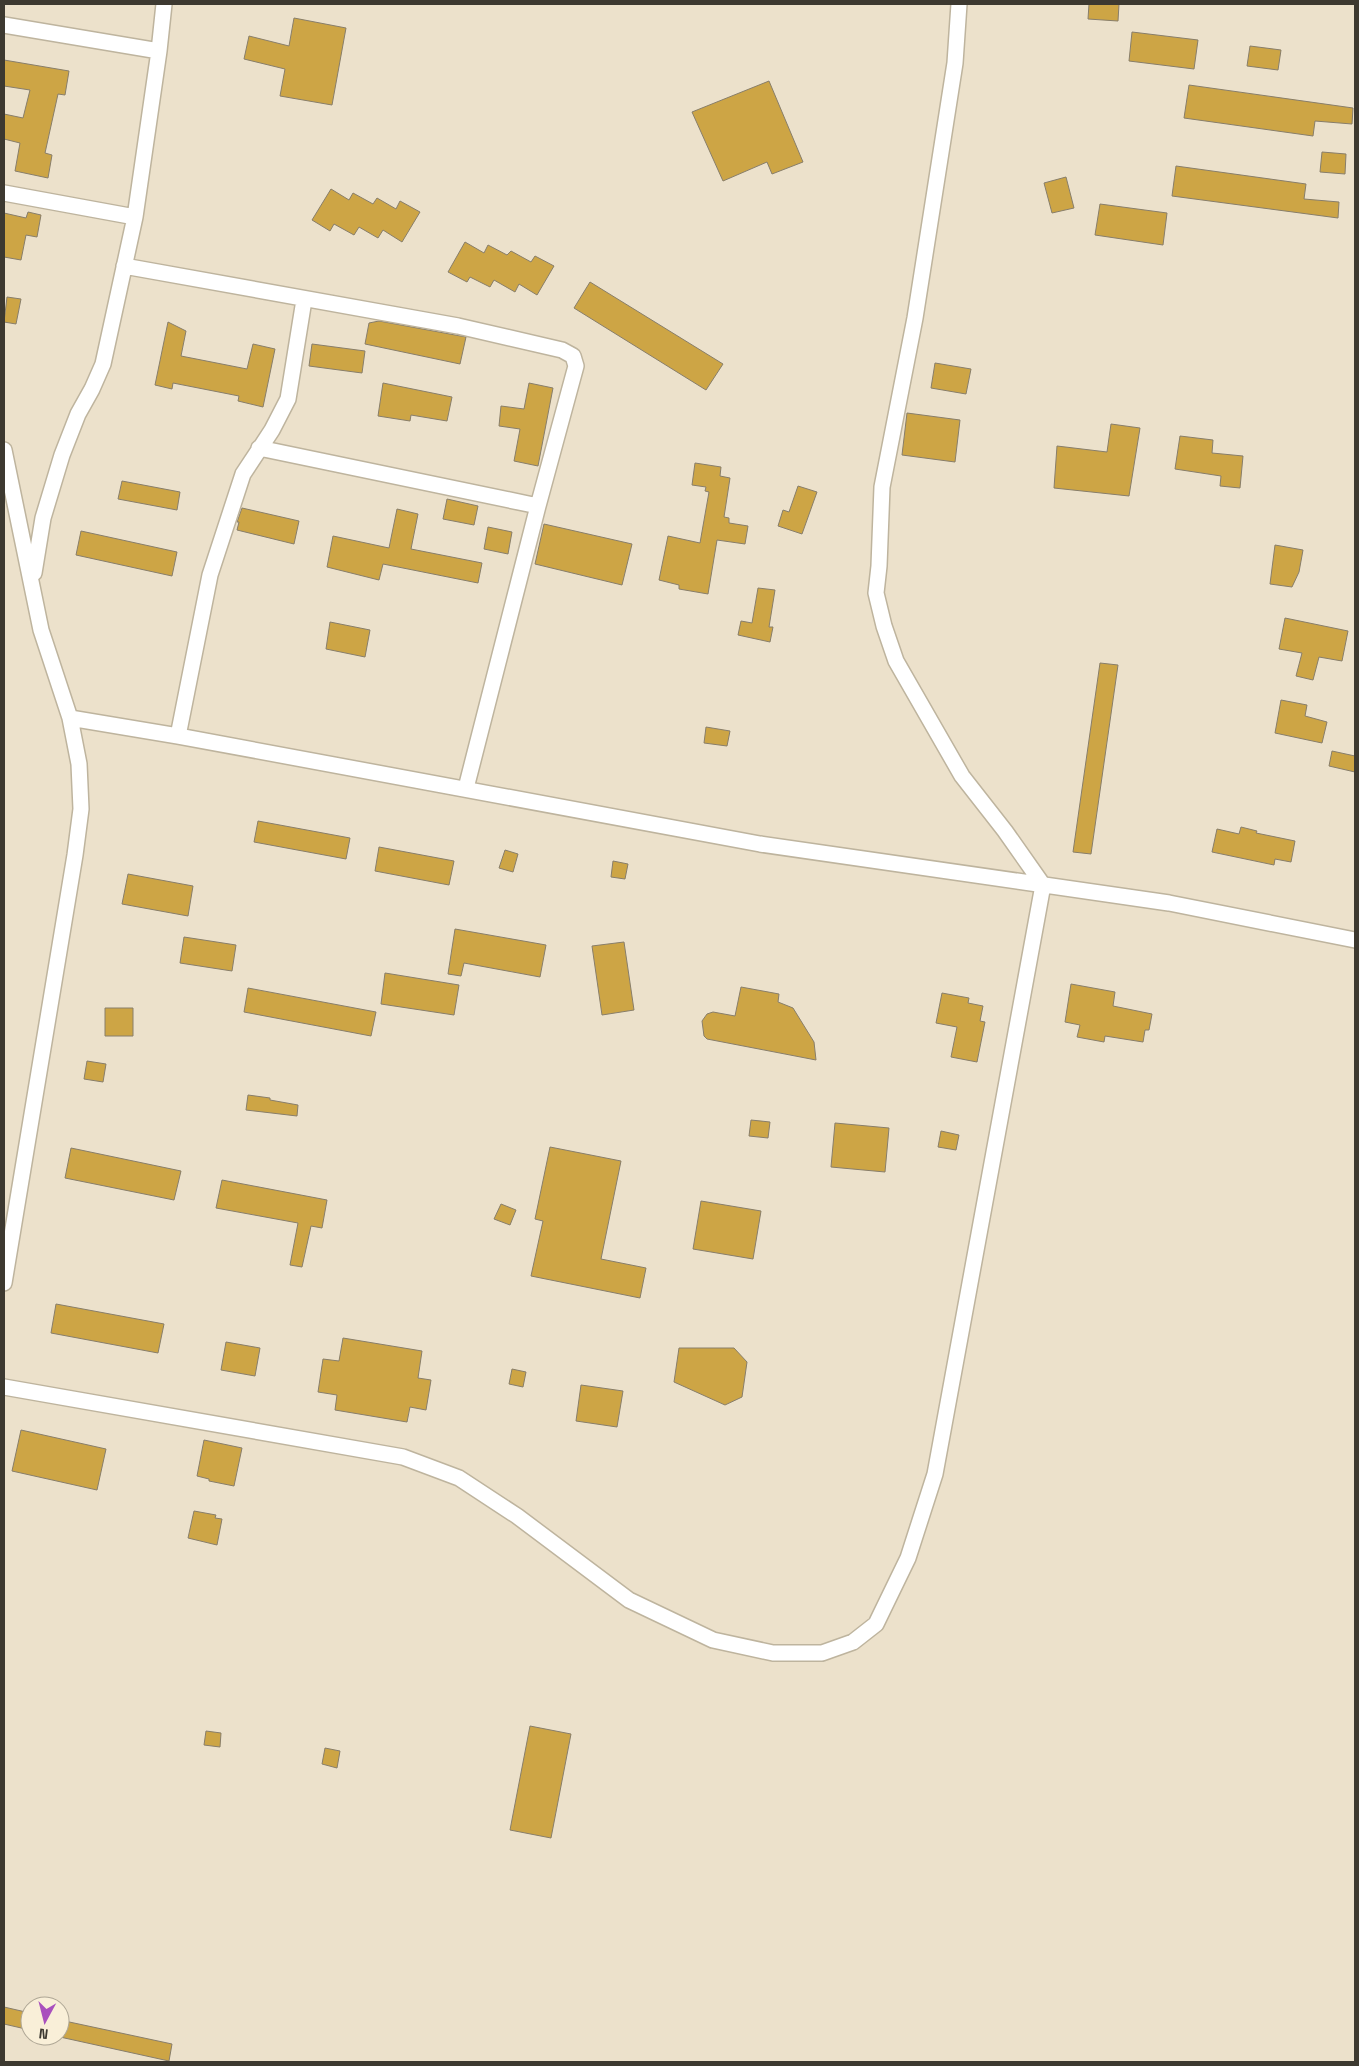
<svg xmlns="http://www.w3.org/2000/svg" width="1359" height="2066" font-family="'Space Grotesk',sans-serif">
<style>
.building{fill:#cda545;stroke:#887e6a}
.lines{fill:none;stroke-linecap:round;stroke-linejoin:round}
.street-casing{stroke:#beb49e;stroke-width:18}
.street{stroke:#fff;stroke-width:15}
</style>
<rect width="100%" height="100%" fill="#ece1cb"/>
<!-- building -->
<path class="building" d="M1089 4H1119L1118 21 1088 19Z
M294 18 346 28 332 105 280 96 285 69 244 59 249 36 289 46Z
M1132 32 1198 40 1194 69 1129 61Z
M1250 46 1281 50 1278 70 1247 66Z
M4 60 69 71 65 95 58 94 45 153 52 155 48 178 15 171 20 143 4 139V114L23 118 30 90 4 86Z
M769 81 803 162 772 174 767 162 723 181 692 112Z
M1189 85 1353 108 1352 124 1315 121 1313 136 1184 118Z
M1322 152 1346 154 1345 174 1320 172Z
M1176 166 1306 184 1304 199 1339 202 1338 218 1172 196Z
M1066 177 1074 208 1052 213 1044 183Z
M331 189 349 200 353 193 373 204 377 198 396 209 400 201 420 212 402 242 383 230 378 238 359 227 354 235 334 224 330 231 312 220Z
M1100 204 1167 213 1163 245 1095 235Z
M28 212 41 215 37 237 26 235 21 260 4 257V213L26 218Z
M465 242 484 253 488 245 507 255 511 251 531 262 535 256 554 266 537 295 519 284 515 292 494 280 490 287 470 277 467 282 448 272Z
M590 282 723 364 706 390 574 308Z
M7 297 21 299 16 324 4 322Z
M379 321 466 337 460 364 365 344 369 323Z
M168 322 186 331 181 356 247 369 253 344 275 349 263 407 238 401 239 396 173 383 172 389 155 385Z
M312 344 365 351 362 373 309 366Z
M935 363 971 369 966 394 931 388Z
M383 383 452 397 447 421 411 415 410 421 378 416Z
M529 383 553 388 538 466 514 461 520 429 499 426 501 406 524 409Z
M907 413 960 420 955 462 902 455Z
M1111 424 1140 428 1129 496 1054 488 1057 446 1107 452Z
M1180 436 1213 440 1212 453 1243 456 1240 488 1220 486 1221 476 1175 469Z
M695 463 721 467 720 476 730 478 724 517 729 518V523L748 526 745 544 717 540 708 594 679 589V585L659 580 668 536 700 543 709 492 705 491 706 487 692 485Z
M122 481 180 492 177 510 118 499Z
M798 486 817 492 802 534 778 526 783 510 789 512Z
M447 499 478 506 474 525 443 519Z
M242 508 299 521 294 544 237 530 239 522H237Z
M397 509 418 514 411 549 482 563 478 583 383 564 379 580 327 567 333 536 389 548Z
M544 524 632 544 622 585 535 564Z
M488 527 512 532 508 554 484 549Z
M81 531 177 552 172 576 76 555Z
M1275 545 1303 550 1299 572 1292 587 1270 584Z
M758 588 775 590 769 627H773L770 642 738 635 741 621 752 623Z
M1285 618 1348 631 1342 661 1319 657 1313 680 1296 676 1302 653 1279 649Z
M330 622 370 630 365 657 326 649Z
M1100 663 1118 665 1091 854 1073 852Z
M1281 700 1307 705 1305 716 1327 722 1322 743 1275 733Z
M706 727 730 731 727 746 704 743Z
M1332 751 1355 756V772L1329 766Z
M258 821 350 838 346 859 254 842Z
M1241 827 1257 831 1256 833 1295 841 1291 862 1275 859 1274 865 1212 852 1217 829 1239 834Z
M379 847 454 861 449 885 375 871Z
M505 850 518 854 513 872 499 868Z
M613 861 628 864 625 879 611 877Z
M128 874 193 886 188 916 122 904Z
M455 929 546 945 540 977 464 963 461 976 448 974Z
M184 937 236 945 232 971 180 963Z
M624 942 634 1010 602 1015 592 946Z
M385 973 459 985 454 1015 381 1004Z
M1071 984 1115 992 1113 1006 1152 1014 1149 1030H1145L1143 1042 1105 1036 1104 1042 1077 1037 1080 1025 1065 1022Z
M741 987 779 994 778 1002 793 1008 814 1042 816 1060 707 1039 704 1036 702 1021 707 1014 713 1012 735 1016Z
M248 988 376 1012 371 1036 244 1012Z
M942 993 969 998 968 1003 983 1006 980 1021 985 1022 977 1062 951 1057 957 1027 936 1023Z
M105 1008H133V1036H105Z
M87 1061 106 1064 103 1082 84 1079Z
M248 1095 270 1098V1100L298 1105 297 1116 246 1110Z
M751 1120 770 1122 768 1138 749 1136Z
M835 1123 889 1128 885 1172 831 1167Z
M941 1131 959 1135 956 1150 938 1147Z
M550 1147 621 1161 601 1259 646 1268 640 1298 531 1276 543 1221 535 1219Z
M71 1148 181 1171 174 1200 65 1178Z
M222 1180 327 1200 322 1228 311 1226 302 1267 290 1265 298 1223 216 1208Z
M701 1201 761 1211 753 1259 693 1249Z
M501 1204 516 1210 510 1225 494 1219Z
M56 1304 164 1324 158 1353 51 1333Z
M343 1338 422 1351 418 1378 431 1380 426 1410 410 1407 407 1422 335 1410 337 1395 318 1392 323 1359 339 1361Z
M226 1342 260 1348 255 1376 221 1370Z
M679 1348H734L747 1362 742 1397 725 1405 674 1382Z
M512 1369 526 1372 523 1387 509 1384Z
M581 1385 623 1391 617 1427 576 1421Z
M21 1430 106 1449 97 1490 12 1471Z
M204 1440 242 1448 234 1486 209 1481V1479L197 1476Z
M194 1511 216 1515 215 1518 222 1519 217 1545 188 1538Z
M530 1726 571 1734 551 1838 510 1830Z
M206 1731 221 1733 220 1747 204 1745Z
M325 1748 340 1751 337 1768 322 1764Z
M4 2007 30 2013V2030L4 2024Z
M60 2020 172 2044 169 2061 60 2037Z"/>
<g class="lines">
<!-- street casing -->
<g class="street-casing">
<path id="street" d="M4 25 159 51
M4 193 135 217
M124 266 458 326 562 350 573 356 576 366 538 506 466 788
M259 448 538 506
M4 450 41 630 70 718 79 764 81 809 75 855 4 1283
M34 573 43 518 62 455 78 414 92 389 103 364 135 217 159 51 164 4
M70 718 178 736 760 844 1169 903 1355 940
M178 736 210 575 243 474 272 430 288 399 304 300
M4 1387 403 1457 459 1478 517 1516 629 1600 713 1640 773 1653H822L853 1642 876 1624 908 1558 935 1474 1043 885 1005 831 962 776 896 661 884 626 876 593 879 566 882 487 915 318 955 63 959 4"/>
</g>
<!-- street -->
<use href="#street" class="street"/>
</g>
<!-- border -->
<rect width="1359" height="2066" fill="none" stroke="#3d3930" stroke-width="10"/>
<!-- north arrow -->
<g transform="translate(45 2021) rotate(187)"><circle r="24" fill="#f9efd8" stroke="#aea695"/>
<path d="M0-4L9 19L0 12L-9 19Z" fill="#a950bd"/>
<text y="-8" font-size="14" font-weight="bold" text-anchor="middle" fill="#3d3930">N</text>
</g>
</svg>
